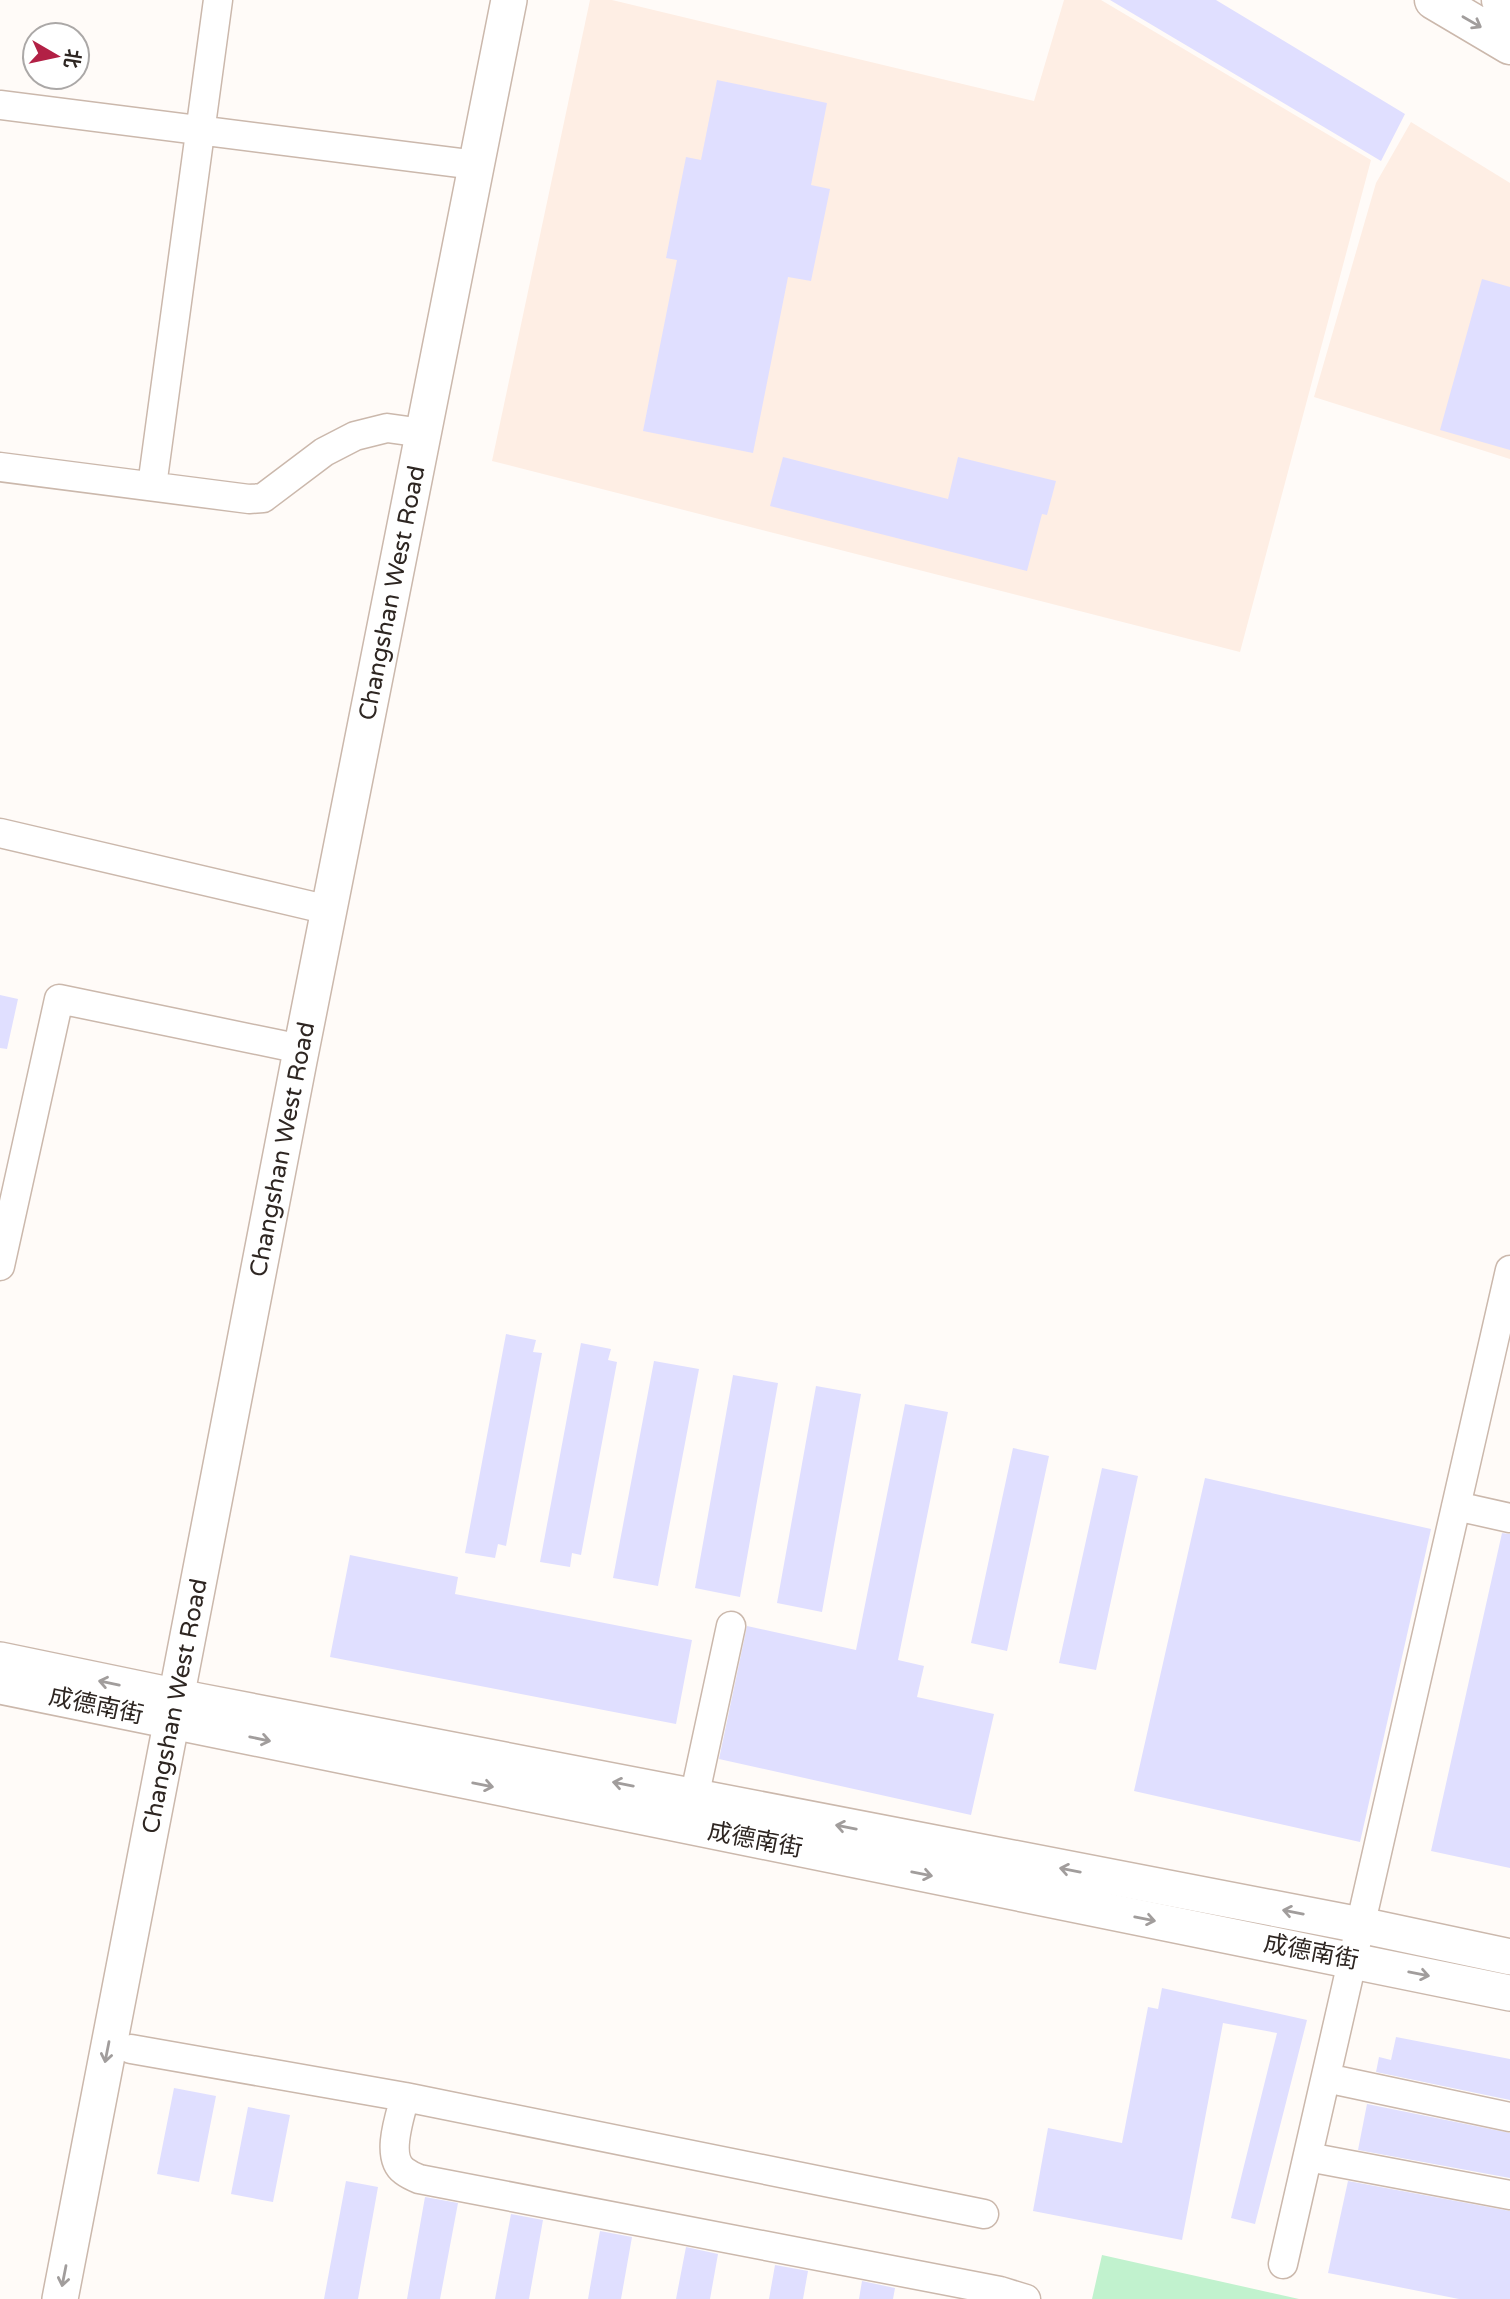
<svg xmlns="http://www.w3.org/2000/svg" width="1510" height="2299" font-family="'Varela Round','Noto Sans SC',sans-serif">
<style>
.built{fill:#feeee4}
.green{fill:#c1f2ce}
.building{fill:#e0dfff}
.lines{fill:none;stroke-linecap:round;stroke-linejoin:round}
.minor-casing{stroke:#cbb8ac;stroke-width:31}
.major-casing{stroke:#cbb8ac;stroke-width:38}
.highway-casing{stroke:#cbb8ac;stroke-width:41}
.minor{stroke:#fff;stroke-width:28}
.major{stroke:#fff;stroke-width:35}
.highway{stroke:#fff;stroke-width:38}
.oneway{stroke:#a19d9c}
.labels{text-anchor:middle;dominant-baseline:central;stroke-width:5;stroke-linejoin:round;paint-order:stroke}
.street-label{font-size:24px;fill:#2e2622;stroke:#fff}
</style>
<rect width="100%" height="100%" fill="#fffbf8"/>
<!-- built -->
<path class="built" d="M590 0H612L1034 101 1064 0H1101L1371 160 1240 652 492 461Z
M1411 122 1510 183V459L1314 397 1376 183Z"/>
<!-- green -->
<path class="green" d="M1102 2255 1299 2299H1092Z"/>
<!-- building -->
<path class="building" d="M1110 0H1216L1405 114 1381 161Z
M717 80 827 103 811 185 830 189 811 281 788 277 753 453 643 431 677 260 666 258 686 157 701 160Z
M1482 279 1510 287V450L1440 430Z
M783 457 948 499 958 457 1056 481 1047 515 1042 514 1027 571 770 506Z
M0 995 18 999 7 1049 0 1048Z
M506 1334 536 1340 533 1352 542 1353 506 1546 498 1544 495 1558 465 1553Z
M581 1343 611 1349 608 1360 617 1362 581 1555 572 1553 570 1567 540 1562Z
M654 1361 699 1369 658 1586 613 1578Z
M733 1375 778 1383 740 1597 695 1588Z
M816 1386 861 1394 822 1612 777 1603Z
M905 1404 948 1412 898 1660 924 1666 917 1697 994 1714 971 1815 719 1759 747 1626 856 1650Z
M1013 1448 1049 1456 1007 1651 971 1643Z
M1102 1468 1138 1476 1096 1670 1059 1663Z
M1205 1478 1431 1529 1360 1842 1134 1791Z
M1502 1533 1510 1534V1868L1431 1851Z
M350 1555 458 1577 455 1594 692 1640 676 1724 330 1657Z
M1162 1988 1307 2020 1255 2224 1231 2218 1277 2033 1223 2023 1182 2240 1033 2211 1048 2128 1122 2143 1148 2007 1158 2009Z
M1396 2037 1510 2059V2100L1376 2072 1379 2057 1391 2060Z
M174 2088 216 2096 199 2182 157 2174Z
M1367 2104 1510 2133V2178L1358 2150Z
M248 2107 290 2115 273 2202 231 2194Z
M346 2181 378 2187 358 2299H324Z
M1348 2181 1510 2211V2299H1459L1328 2273Z
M425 2197 458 2203 440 2299H407Z
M511 2214 543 2220 529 2299H495Z
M600 2231 632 2237 621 2299H588Z
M686 2247 718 2254 710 2299H676Z
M775 2265 808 2271 803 2299H769Z
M862 2281 895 2288 893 2299H859Z"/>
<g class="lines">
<!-- minor casing -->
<g class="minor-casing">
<path id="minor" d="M0 105 476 165
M0 467 249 499 263 498 324 452 355 436 387 428 423 433
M152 486 218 0
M0 833 329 910
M0 1266 59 999 301 1049
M1456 1506 1510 1518
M694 1798 731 1626
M131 2049 405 2097 984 2214
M1326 2078 1510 2117
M405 2097C400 2116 385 2157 404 2171 408 2174 414 2177 419 2179L1000 2291 1026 2299
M1308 2157 1510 2195
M1283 2264 1510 1270"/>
</g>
<!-- major casing -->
<g class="major-casing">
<g id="major">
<path d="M0 1660 198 1701 1360 1925 1510 1957"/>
<path d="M0 1686 1510 1993"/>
<path id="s1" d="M60 2299 299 1061 509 0"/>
</g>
</g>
<!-- highway casing -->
<g class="highway-casing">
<path id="highway" d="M1434 0 1510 45
M1501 0 1510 5"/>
</g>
<!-- minor -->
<use href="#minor" class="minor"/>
<!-- major -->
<use href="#major" class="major"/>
<!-- highway -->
<use href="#highway" class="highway"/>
</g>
<!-- one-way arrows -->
<defs><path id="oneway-shaft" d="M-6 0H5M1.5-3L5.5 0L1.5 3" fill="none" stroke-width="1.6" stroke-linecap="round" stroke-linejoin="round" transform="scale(1.75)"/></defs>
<g class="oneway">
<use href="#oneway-shaft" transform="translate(1472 22) rotate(30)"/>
<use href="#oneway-shaft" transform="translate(109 1683) rotate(-168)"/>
<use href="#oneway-shaft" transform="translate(260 1739) rotate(12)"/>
<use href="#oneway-shaft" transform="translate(623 1784) rotate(-169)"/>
<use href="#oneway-shaft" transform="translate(483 1785) rotate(11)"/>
<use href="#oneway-shaft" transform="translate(846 1827) rotate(-169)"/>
<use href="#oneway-shaft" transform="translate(1070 1870) rotate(-169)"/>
<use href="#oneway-shaft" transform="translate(922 1874) rotate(11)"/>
<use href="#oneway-shaft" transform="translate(1293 1912) rotate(-169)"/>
<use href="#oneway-shaft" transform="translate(1145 1919) rotate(11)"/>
<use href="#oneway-shaft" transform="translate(1419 1974) rotate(11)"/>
<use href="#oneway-shaft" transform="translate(107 2052) rotate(101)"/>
<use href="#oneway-shaft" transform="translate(64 2276) rotate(101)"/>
</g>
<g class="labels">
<!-- street labels -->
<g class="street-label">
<text stroke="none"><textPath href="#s1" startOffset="1738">Changshan West Road</textPath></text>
<text stroke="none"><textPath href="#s1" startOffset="1171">Changshan West Road</textPath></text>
<text transform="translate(96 1706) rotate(12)">成德南街</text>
<text stroke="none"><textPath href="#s1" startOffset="604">Changshan West Road</textPath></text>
<text transform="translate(755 1840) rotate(11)">成德南街</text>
<text transform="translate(1311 1952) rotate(11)">成德南街</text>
</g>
</g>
<!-- north arrow -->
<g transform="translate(56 56) rotate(99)"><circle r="33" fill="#ffffff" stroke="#aba8a7" stroke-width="2"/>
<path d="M0-5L12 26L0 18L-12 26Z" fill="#b22045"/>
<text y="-10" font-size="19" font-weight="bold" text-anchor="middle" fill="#2e2622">北</text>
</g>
</svg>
